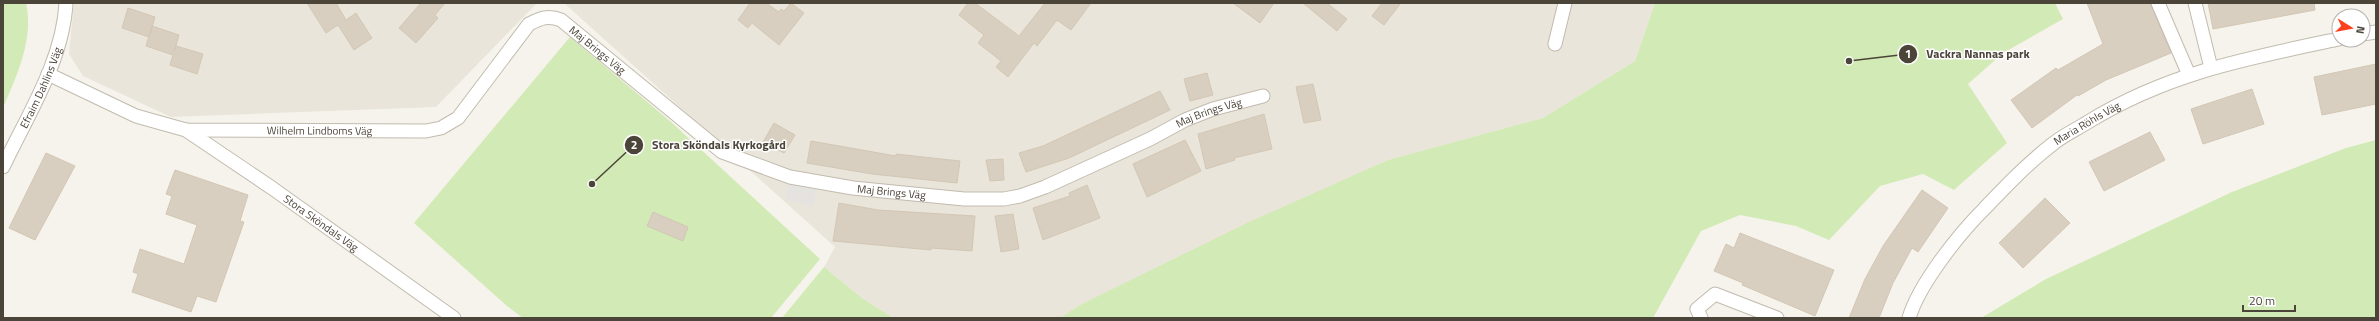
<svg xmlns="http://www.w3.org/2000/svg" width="2379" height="321" font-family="'Titillium Web',sans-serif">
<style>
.residential{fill:#eae5da}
.green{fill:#d2eab5}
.parking{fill:#e5e3e0}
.building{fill:#d8cfc1;stroke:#d3c7b4}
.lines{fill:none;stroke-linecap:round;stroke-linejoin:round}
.street-casing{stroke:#c2bbae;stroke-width:15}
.street{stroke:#fff;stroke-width:13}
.labels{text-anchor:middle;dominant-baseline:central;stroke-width:3;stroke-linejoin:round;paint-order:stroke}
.street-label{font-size:11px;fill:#4b4439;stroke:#fff}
.leader{fill:none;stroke:#4b4439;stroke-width:1.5}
.callout-dot{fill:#4b4439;stroke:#fff;stroke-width:1.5}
.mark-label{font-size:12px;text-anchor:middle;font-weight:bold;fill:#fff}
.callout-label{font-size:12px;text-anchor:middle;font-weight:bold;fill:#4b4439;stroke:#fff;stroke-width:3;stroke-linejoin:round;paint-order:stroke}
</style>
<rect width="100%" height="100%" fill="#f6f3ec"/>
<!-- residential -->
<path class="residential" d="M74 3H537L436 107 171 117 83 76 69 54Z
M564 3H1655L1635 61 1543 118 1388 160 1078 306 1060 318H893L862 298 824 267 835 247Z"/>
<!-- green -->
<path class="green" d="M3 3H26C34 39 17 75 3 108Z
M1655 3H2055L2063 19 2003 53 1968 84 2007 143 1954 190 1923 174 1880 186 1829 240 1796 226 1740 215 1701 231 1653 318H1060L1078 306 1249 222 1388 160 1543 118 1635 61Z
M570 37 671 122 820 259 771 318H523L507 306 414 223Z
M2376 140V318H1981L2046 279 2232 192 2346 148Z
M824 267 862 298 893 318H782Z"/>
<!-- parking -->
<path class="parking" d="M790 177 818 183 813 206 785 200Z"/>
<!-- building -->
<path class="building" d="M307 3H336L346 20 356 13 372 38 354 50 338 25 326 33Z
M421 3H445L435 15 438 18 416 43 399 28Z
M750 3H766L779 12 781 9 784 11 791 3 804 13 779 45 752 23 748 28 738 20Z
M968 3H975L1019 36 1045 3H1091L1071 30 1057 20 1037 46 1034 43 1008 77 996 67 1001 61 978 43 984 35 959 15Z
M1233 3H1274L1260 23Z
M1303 3H1327L1347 19 1337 31Z
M1382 3H1401L1384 25 1372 16Z
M2087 3H2150L2171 53 2106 80 2078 96 2077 95 2032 128 2011 100 2056 68 2058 70 2103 44Z
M2208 3H2314L2315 10 2213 29Z
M128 8 155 17 149 37 122 28Z
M152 26 179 35 174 52 176 46 203 54 197 74 170 65 173 55 146 46Z
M2376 64V104L2322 115 2314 77Z
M1207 73 1213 95 1190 101 1184 79Z
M1313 84 1321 120 1304 123 1296 87Z
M2252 89 2264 124 2203 144 2191 109Z
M1160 91 1170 110 1069 158 1026 172 1019 153 1043 146Z
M1264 114 1272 149 1234 158 1235 160 1206 169 1198 134Z
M774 123 795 135 784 153 763 142Z
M2150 132 2165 160 2104 191 2089 162Z
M1185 140 1201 171 1147 197 1133 164Z
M811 141 896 156V154L960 161 957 183 872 174 807 163Z
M46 153 75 166 35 240 9 228Z
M1003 159 1004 180 990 181 986 160Z
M175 170 248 195 240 221 244 222 216 302 197 296 191 312 132 292 138 274 133 272 140 249 184 264 197 225 166 214 172 196 166 194Z
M1087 185 1100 218 1043 240 1033 208 1070 196 1069 193Z
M1922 190 1948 208 1918 252 1912 248 1893 283 1879 318H1849L1865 279 1883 246Z
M2045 198 2070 223 2023 268 1999 243Z
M839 203 878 210 975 216 972 251 931 248V250L833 241Z
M653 212 688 227 683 241 647 226Z
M1013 214 1019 249 1001 252 995 216Z
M1740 233 1834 270 1815 316 1742 285 1743 283 1714 271 1726 244 1734 248Z"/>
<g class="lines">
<!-- street casing -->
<g class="street-casing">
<g id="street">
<path d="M2158 3 2189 75"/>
<path d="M2195 3 2211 68"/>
<path d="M2363 34 2376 32"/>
<path d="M1555 44 1565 3"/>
<path id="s1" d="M48 74 136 116 186 130 426 131 441 128 458 118 529 24C541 18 548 15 561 20L722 152 790 177 853 188 964 199H1004L1020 196 1045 187 1150 139 1185 120 1213 109 1263 96"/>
<path id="s2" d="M186 130 272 188 454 318"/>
<path id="s3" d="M3 167C27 116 63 61 66 3"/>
<path d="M1701 318 1697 309 1715 294 1777 318"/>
<path id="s4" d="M1909 318C1919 284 1959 234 1984 209 2006 186 2029 162 2054 143 2064 135 2077 129 2088 122 2168 73 2248 58 2339 39"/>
</g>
</g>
<!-- street -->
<use href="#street" class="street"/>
</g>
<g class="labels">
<!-- street labels -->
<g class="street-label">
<text stroke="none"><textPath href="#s1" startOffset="623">Maj Brings Väg</textPath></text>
<text stroke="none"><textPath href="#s3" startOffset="88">Efraim Dahlins Väg</textPath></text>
<text stroke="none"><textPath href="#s1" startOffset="1295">Maj Brings Väg</textPath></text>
<text stroke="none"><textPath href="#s4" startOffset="268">Maria Röhls Väg</textPath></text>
<text stroke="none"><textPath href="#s1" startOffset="283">Wilhelm Lindboms Väg</textPath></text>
<text stroke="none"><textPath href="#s1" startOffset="959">Maj Brings Väg</textPath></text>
<text stroke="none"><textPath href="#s2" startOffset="164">Stora Sköndals Väg</textPath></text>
</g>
</g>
<!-- callouts -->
<path class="leader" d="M1849 61L1908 54M592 184L634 145"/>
<g class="callout-dot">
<circle cx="1849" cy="61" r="4"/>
<circle cx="592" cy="184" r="4"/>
<circle cx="1908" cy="54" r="10"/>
<circle cx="634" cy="145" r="10"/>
</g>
<g class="mark-label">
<text x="1908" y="58">1</text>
<text x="634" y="149">2</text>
</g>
<g class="callout-label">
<text x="1978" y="58">Vackra Nannas park</text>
<text x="719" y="149">Stora Sköndals Kyrkogård</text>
</g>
<!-- border -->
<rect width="2379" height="321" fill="none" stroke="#4b4439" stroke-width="8"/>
<!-- north arrow -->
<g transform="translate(2351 28) rotate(101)"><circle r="19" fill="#ffffff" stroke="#b7b4b0"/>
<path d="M0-3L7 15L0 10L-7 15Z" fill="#fc3f1d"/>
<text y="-6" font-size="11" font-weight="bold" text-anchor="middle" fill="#4b4439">N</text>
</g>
<!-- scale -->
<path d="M2243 305v6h52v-6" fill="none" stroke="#4b4439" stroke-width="2"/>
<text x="2249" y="305" font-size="12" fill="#4b4439" stroke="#ffffff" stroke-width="3" paint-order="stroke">20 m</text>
</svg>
